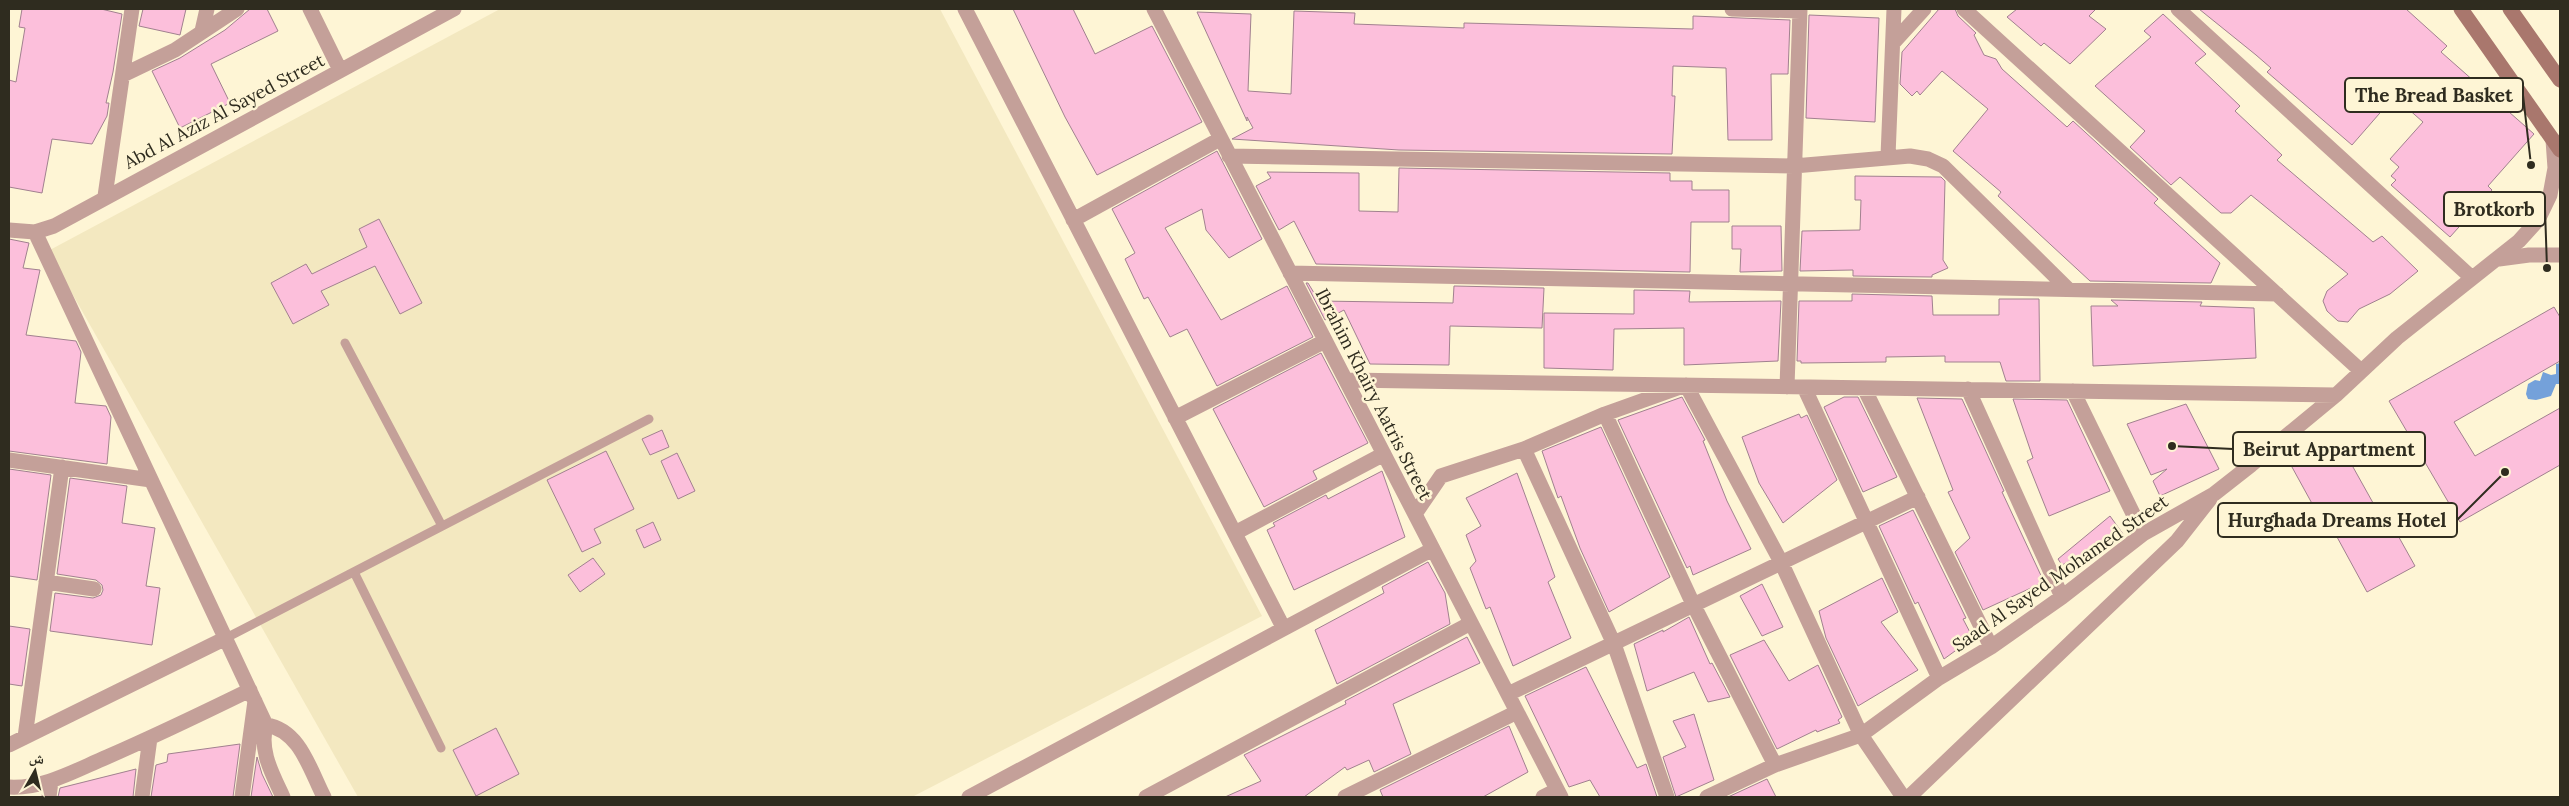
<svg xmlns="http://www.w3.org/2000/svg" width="2569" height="806" font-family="Lora,'Noto Naskh Arabic',serif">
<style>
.built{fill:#f3e8c0}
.water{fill:#74a1da}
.building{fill:#fcbfdb;stroke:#a1818f}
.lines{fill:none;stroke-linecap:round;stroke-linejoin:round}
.lane{stroke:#c4a099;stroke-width:9}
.street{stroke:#c4a099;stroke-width:15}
.secondary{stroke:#a9776d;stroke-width:15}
.labels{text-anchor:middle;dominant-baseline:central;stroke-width:5;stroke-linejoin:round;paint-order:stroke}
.street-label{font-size:18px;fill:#2f2c1f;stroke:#fef5d5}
.leader{fill:none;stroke:#2f2c1f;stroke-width:2}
.callout-dot{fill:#2f2c1f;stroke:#fef5d5;stroke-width:2}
.callout{fill:#fef5d5;stroke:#2f2c1f;stroke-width:2}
.callout-label{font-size:19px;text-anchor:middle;font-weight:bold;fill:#2f2c1f}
</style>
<rect width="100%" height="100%" fill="#fef5d5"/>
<!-- built -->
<path class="built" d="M500 9H940L1262 616 912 797H358L48 251Z"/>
<!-- water -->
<path class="water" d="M2560 363V384H2556L2551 396 2536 400 2528 399 2526 394 2528 384 2535 380 2540 381 2543 372 2551 375 2556 374V364Z"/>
<!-- building -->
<path class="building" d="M22 9H101L122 14 113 72 106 103H109L107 116 92 144 52 139 42 193 9 187V80L16 82 25 28 19 27Z
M143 9H186L180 35 139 26Z
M250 9H267L278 31 211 64 230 103 180 128 152 71 180 58 225 30Z
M1013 9H1073L1095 54 1152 26 1202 122 1097 175 1065 117Z
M1939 9H1955L1958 16 1976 33 1974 35 1984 55 1996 59 2002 69 2067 127 2073 121 2158 199 2154 203 2220 263 2211 283 2090 281 1998 196 2001 192 1953 151 1988 109 1942 71 1920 95 1917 91 1912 96 1900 84 1902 52Z
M2017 9H2096L2089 16 2106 29 2070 64 2044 43 2041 46 2007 17Z
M2199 9H2406L2447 46 2441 52 2534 134 2488 186 2492 190 2450 237 2391 185 2396 180 2391 176 2399 167 2390 159 2423 122 2398 100 2390 109 2386 106 2352 145 2267 72 2271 68 2256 55Z
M1294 11 1355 13 1354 24 1464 28V23L1693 29V16L1790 20 1788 74H1771L1772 140H1728L1726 68 1673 66 1672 96H1675L1672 154 1399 150 1232 139 1253 128 1247 117V121L1197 12 1251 14 1248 91 1291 94Z
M2163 14 2206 54 2195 63 2240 106 2235 111 2282 155 2277 160 2373 242 2382 236 2418 271 2390 294 2359 309 2348 322 2338 321 2327 311 2323 301 2327 291 2348 274 2251 195 2231 213H2221L2180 177 2171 185 2130 147 2145 131 2095 86 2151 37 2144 31Z
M1809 15 1879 18 1875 122 1806 118Z
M1217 151 1262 239 1229 258 1206 230 1202 209 1165 228 1221 320 1287 286 1313 337 1217 386 1187 329 1170 337 1148 297 1144 299 1125 259 1135 253 1112 209Z
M1399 168 1670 173V181H1692V190H1729V222H1691L1690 272 1316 264 1294 221 1279 230 1256 186 1271 178 1267 172 1359 173V211L1398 212Z
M1855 176 1941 177 1945 181 1943 260 1948 268 1932 275V277L1853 276V270L1800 271 1802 231 1860 230 1861 200H1855Z
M379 219 422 303 400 314 375 266 321 291 329 305 293 324 271 283 306 264 312 274 367 247 359 229Z
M1732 226H1781L1782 271 1740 272 1741 249H1732Z
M9 239 29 243 23 268 40 270 26 335 76 341 81 352 75 403 106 406 111 417 107 464 9 451Z
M1306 283H1308L1319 301 1453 303 1454 286 1544 288 1542 328 1450 326 1449 365 1370 364 1344 310 1325 320Z
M1634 290 1690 291 1689 302 1781 301 1778 361 1684 365V328L1614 329 1613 370 1544 368V313L1634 314Z
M1852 294 1932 296 1933 315H1999V299H2039L2040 381H2006L2000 362H1945V356L1886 357V362L1801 363V361H1797L1799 301H1852Z
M2111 300 2202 302 2200 306 2254 308 2256 358 2093 366 2091 306H2118Z
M2554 307 2560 317V361L2454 422 2475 456 2560 408V465L2460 522 2389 401Z
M1321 353 1368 443 1313 471 1317 479 1264 507 1213 409Z
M1682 397 1705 440 1703 441 1727 501 1751 549 1693 575 1690 566 1687 568 1618 420Z
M1844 397H1858L1897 477 1863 492 1824 407Z
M1917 398 1962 399 2004 491 2002 492 2044 582 1983 610 1955 552 1970 538 1948 492 1953 490Z
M2013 399 2067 400 2110 491 2049 516 2027 461 2033 458Z
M2186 404 2219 469 2160 496 2153 481 2167 469 2151 475 2127 424Z
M1799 414 1801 418 1807 415 1837 480 1783 523 1759 483 1742 437Z
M1601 427 1670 577 1609 612 1580 548 1561 496 1558 498 1542 451Z
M662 430 669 447 650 455 642 439Z
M2334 433 2377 510 2382 507 2415 566 2367 592 2325 515 2320 518 2287 458Z
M606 451 634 509 594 529 601 543 582 552 547 480Z
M677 453 695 491 678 499 661 461Z
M9 469 51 475 37 580 9 576Z
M1382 471 1405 537 1294 590 1267 530 1275 526 1273 523 1326 495 1328 499Z
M1517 473 1555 577 1548 582 1571 638 1513 666 1490 607 1486 609 1470 568 1476 561 1466 535 1481 526 1466 498Z
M70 478 127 486 122 523 155 528 146 586 160 588 152 645 50 631 55 593 93 598 101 595 103 590 102 585 96 580 57 574Z
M1913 510 1966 618 1963 619 1973 638 1944 659 1918 602 1915 604 1879 526Z
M2110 516 2123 534 2062 565 2058 559Z
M653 522 661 540 644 548 636 530Z
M593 558 605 574 580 592 568 575Z
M1428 562 1445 593 1450 624 1337 684 1315 630 1384 593 1382 587Z
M1882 578 1898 612 1881 622 1918 670 1858 706 1826 638 1819 611Z
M1762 584 1783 627 1762 636 1740 596Z
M1689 617 1710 664 1712 663 1730 697 1708 702 1694 672 1647 691 1634 644 1663 630V632Z
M9 626 30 629 22 686 9 684Z
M1467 637 1480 663 1393 704 1411 754 1374 772 1369 760 1347 770 1345 767 1304 797H1225L1261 781 1244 755 1346 704 1345 701Z
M1764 640 1789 681 1818 665 1842 717 1838 720 1840 723 1817 732 1816 730 1777 749 1730 655Z
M1586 667 1637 768 1646 764 1657 797H1600L1590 780 1569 787 1525 696Z
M1694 714 1714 780 1676 797 1663 757 1686 747 1673 721Z
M1509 726 1528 772 1483 797H1383L1380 790Z
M496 728 519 774 476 796 453 750Z
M240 744 233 797H151L156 765 167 762 168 754Z
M257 757 262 774 273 797H251Z
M136 769 133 797H58L60 788Z
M1767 779 1776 797H1728Z"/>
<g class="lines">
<!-- lane -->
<path class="lane" d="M345 343 442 526
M354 572 441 748
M226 638 649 419"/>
<!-- street -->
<path class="street" d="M310 9 340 70
M965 9 1283 627
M1154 9 1561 797
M1732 9 1800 11
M1964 9 2360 370
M2178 9 2472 278
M202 31 207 9
M1894 42 1924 9
M123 75 175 50 237 9
M1229 156 1794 166 1910 156 1928 159 1943 166 2068 289
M1888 156 1894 9
M105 196 132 9
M1073 220 1220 139
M9 230 35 232 54 226 454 9
M35 232 266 725C259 751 272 773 283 797
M2499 259 2529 255H2560
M1290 273 2277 294
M1346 380 2336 395
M1787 387 1800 9
M1804 387 1939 678
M1864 388 1991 647
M1968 389 2062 597
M2073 391 2143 534
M1605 414 1693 604 1775 765
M1175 418 1325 341
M1524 449 1614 644 1667 797
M9 460 151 480
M1415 514 1441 476 1524 449 1605 414 1686 385 1781 562 1861 735 1903 797
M1235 533 1384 454
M46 582 94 589
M1508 694 1918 497
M266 725C300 730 310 770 324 797
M25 737 62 467
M9 745 226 638
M9 787C44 789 76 770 107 757 155 736 203 713 250 690
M49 797 51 781
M142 797 150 738
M242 797 255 701
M969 797 1433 549
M1146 797 1471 623
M1345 797 1517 712
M1543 797 1557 790
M1707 797 1775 765 1861 735 1939 678 1991 647 2062 597 2143 534 2214 494 2251 465 2336 395 2397 338 2519 241 2538 220 2550 195 2555 168 2553 140
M1909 797 2177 541 2210 499"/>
<!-- secondary -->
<path class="secondary" d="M2461 9 2560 150
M2510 9 2560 80"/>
</g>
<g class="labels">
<!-- street labels -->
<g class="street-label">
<text transform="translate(224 111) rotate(-28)">Abd Al Aziz Al Sayed Street</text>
<text transform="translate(1374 394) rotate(63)">Ibrahim Khairy Aatris Street</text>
<text transform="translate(2060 573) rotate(-35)">Saad Al Sayed Mohamed Street</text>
</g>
</g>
<!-- callouts -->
<path class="leader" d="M2531 165L2523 95M2547 268L2545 209M2172 446L2233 449M2505 472L2457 520"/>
<g class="callout-dot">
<circle cx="2531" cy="165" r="5"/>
<circle cx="2547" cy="268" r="5"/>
<circle cx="2172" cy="446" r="5"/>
<circle cx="2505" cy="472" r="5"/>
</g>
<g class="callout">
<rect x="2345" y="78" width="178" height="34" rx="5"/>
<rect x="2444" y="192" width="101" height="34" rx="5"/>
<rect x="2233" y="432" width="192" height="34" rx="5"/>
<rect x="2218" y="503" width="239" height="34" rx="5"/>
</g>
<g class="callout-label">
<text x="2434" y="102">The Bread Basket</text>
<text x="2494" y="216">Brotkorb</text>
<text x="2329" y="456">Beirut Appartment</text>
<text x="2337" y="527">Hurghada Dreams Hotel</text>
</g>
<!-- border -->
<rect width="2569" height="806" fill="none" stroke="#2f2c1f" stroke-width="20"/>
<!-- north arrow -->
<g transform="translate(35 771) rotate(8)" stroke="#fef5d5" stroke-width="4" paint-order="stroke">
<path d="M0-4L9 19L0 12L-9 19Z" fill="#2f2c1f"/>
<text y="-8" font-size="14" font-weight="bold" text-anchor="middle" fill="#2f2c1f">ش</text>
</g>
</svg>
